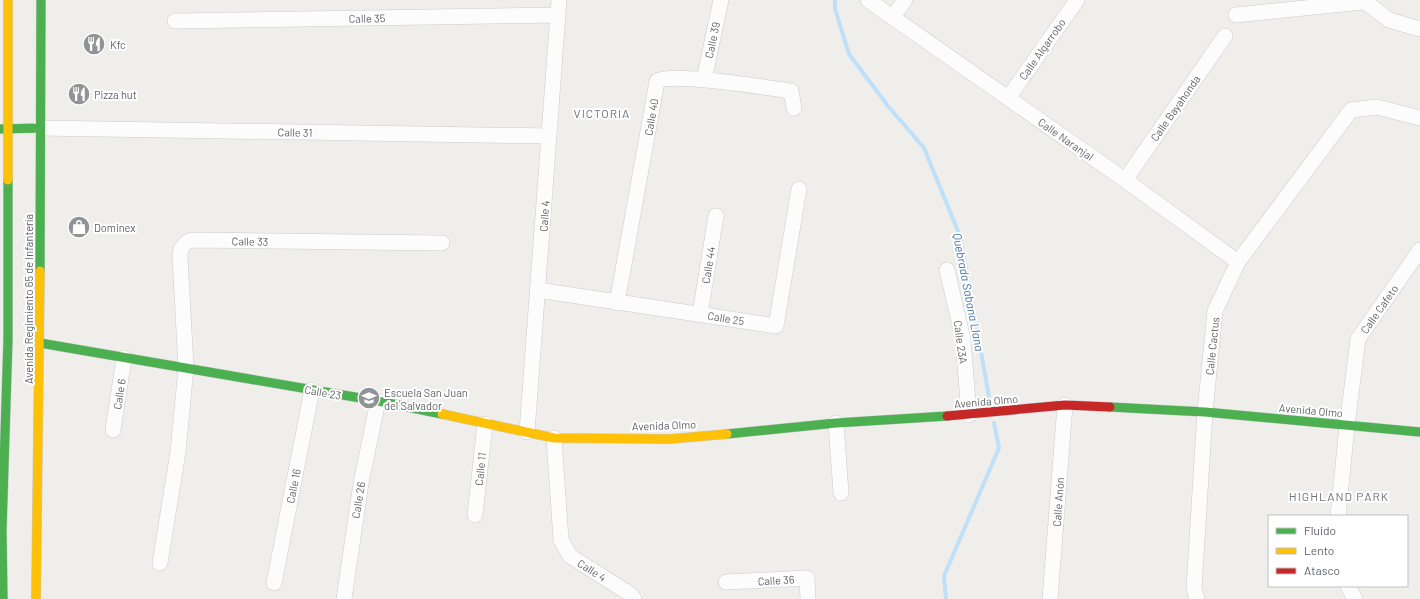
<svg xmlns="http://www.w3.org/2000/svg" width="1420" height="599" font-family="Barlow,sans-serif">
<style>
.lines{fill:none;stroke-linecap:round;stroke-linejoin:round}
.stream{stroke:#bfe0f9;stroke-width:4}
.street-casing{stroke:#cbcccc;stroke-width:16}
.fast-casing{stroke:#cacacb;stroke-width:10}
.slow-casing{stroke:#cacacb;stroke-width:10}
.jam-casing{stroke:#cacacb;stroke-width:10}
.street{stroke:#fdfcfc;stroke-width:15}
.fast{stroke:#4caf50;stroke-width:9}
.slow{stroke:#ffc107;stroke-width:9}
.jam{stroke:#c62828;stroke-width:9}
.labels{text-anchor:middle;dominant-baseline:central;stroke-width:4;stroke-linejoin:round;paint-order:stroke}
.street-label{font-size:11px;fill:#5f6368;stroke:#fff}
.poi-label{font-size:11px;fill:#5f6368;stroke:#fff;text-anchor:start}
.neighbourhood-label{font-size:12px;letter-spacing:1px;fill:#70757a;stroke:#fff}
.water-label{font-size:12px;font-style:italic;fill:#4174aa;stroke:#fff}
</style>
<rect width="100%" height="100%" fill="#efeeea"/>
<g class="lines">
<!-- stream -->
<path class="stream" d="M835 0V9L849 54 888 106 924 148 960 236 990 402
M946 599 944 576 999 448 994 423"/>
<!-- street casing -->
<g class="street-casing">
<path id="street" d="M868 0 1125 180 1238 262
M1363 0 1389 20 1420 29
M1236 15 1363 2
M893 17 905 0
M175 21 558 15
M704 80 721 0
M1008 98 1077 0
M40 128 549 136
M1125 180 1225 36
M947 270 963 339 969 415
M538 290 776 326 799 189
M617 303 657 81C675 72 766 88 791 91L794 108
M700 314 716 216
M836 423 841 493
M113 430 124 358
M527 432 559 0
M554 438 561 540 570 556 630 594 634 599
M475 515 485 424
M1338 516 1347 426 1358 339 1420 250
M160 563 178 452 186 368 180 257C180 248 183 243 192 240L442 243
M726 582 807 578 808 599
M274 583 312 390
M1348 586 1355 599
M344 599 361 483 378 401
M1050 599 1065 405
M1197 599 1194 588 1205 412 1215 311 1238 262 1351 110 1377 107 1420 118"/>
</g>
<!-- fast casing -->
<g class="fast-casing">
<path id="fast" d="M0 129 40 128
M40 271 41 0
M40 343 378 401 442 414
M1110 407 1205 412 1420 432
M727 434 836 423 947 416
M3 599 2 530 8 339V180"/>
</g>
<!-- slow casing -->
<g class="slow-casing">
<path id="slow" d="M8 0V180
M442 414 554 438 670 439 727 434
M36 599 40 271"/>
</g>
<!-- jam casing -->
<g class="jam-casing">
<path id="jam" d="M947 416 1065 405 1110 407"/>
</g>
<!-- street -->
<use href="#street" class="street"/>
<!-- fast -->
<use href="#fast" class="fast"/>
<!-- slow -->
<use href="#slow" class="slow"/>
<!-- jam -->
<use href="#jam" class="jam"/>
</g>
<!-- icons -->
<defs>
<g id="restaurant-disc" transform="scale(1.15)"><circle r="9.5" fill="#919496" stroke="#fff"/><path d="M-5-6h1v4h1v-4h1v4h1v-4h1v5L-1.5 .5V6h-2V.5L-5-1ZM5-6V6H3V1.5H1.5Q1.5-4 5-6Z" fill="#fff"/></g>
<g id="shop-disc" transform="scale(1.15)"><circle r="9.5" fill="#919496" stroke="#fff"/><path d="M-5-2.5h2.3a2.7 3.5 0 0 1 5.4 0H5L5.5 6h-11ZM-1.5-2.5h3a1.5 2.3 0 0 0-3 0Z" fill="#fff"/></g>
<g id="school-disc" transform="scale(1.15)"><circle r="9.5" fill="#919496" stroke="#fff"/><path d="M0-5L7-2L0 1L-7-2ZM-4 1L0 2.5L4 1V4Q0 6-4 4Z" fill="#fff"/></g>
</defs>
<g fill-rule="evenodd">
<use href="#restaurant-disc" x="94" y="44"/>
<use href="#restaurant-disc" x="79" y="94"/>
<use href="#shop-disc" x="79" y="227"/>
<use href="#school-disc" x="369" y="398"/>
</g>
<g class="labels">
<!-- street labels -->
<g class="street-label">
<text transform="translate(367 18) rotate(-1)">Calle 35</text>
<text transform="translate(712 40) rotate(-78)">Calle 39</text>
<text transform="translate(1042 49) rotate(-55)">Calle Algarrobo</text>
<text transform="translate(1175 108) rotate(-55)">Calle Bayahonda</text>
<text transform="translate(651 117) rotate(-80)">Calle 40</text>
<text transform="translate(295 132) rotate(1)">Calle 31</text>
<text transform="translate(1066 139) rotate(35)">Calle Naranjal</text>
<text transform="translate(544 216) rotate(-86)">Calle 4</text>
<text transform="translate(250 241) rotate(1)">Calle 33</text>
<text transform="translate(708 265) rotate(-81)">Calle 44</text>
<text transform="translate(28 299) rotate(-90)">Avenida Regimiento 65 de Infantería</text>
<text transform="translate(1379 309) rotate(-55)">Calle Cafeto</text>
<text transform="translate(726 318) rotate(9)">Calle 25</text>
<text transform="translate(961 342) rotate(82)">Calle 23A</text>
<text transform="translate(1212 346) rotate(-84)">Calle Cactus</text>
<text transform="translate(323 392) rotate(10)">Calle 23</text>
<text transform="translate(119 394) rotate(-81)">Calle 6</text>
<text transform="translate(986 401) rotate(-5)">Avenida Olmo</text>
<text transform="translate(1311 410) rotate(5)">Avenida Olmo</text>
<text transform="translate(664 425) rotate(-2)">Avenida Olmo</text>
<text transform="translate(480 469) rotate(-84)">Calle 11</text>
<text transform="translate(293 486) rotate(-79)">Calle 16</text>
<text transform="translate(358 500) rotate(-81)">Calle 26</text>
<text transform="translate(1058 502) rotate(-86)">Calle Anón</text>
<text transform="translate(592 570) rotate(32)">Calle 4</text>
<text transform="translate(776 580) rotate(-3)">Calle 36</text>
</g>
<!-- poi labels -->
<g class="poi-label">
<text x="110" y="44">Kfc</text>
<text x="94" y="94">Pizza hut</text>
<text x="94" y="227">Dominex</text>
<text x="384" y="392">Escuela San Juan<tspan x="384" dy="13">del Salvador</tspan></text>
</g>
<!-- neighbourhood labels -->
<g class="neighbourhood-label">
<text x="602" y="113">VICTORIA</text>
<text x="1339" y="496">HIGHLAND PARK</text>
</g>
<!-- water labels -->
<g class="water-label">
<text transform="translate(969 292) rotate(79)">Quebrada Sabana Llana</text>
</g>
</g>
<!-- legend -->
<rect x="1268" y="515" width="140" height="72" fill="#ffffff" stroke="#bfc1c3"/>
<rect x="1276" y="528" width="20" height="6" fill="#4caf50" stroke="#bfc1c3"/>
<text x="1304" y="535" font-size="12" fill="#5f6368">Fluido</text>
<rect x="1276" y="548" width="20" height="6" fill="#ffc107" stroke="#bfc1c3"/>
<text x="1304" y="555" font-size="12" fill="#5f6368">Lento</text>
<rect x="1276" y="568" width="20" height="6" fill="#c62828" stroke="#bfc1c3"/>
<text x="1304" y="575" font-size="12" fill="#5f6368">Atasco</text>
</svg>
